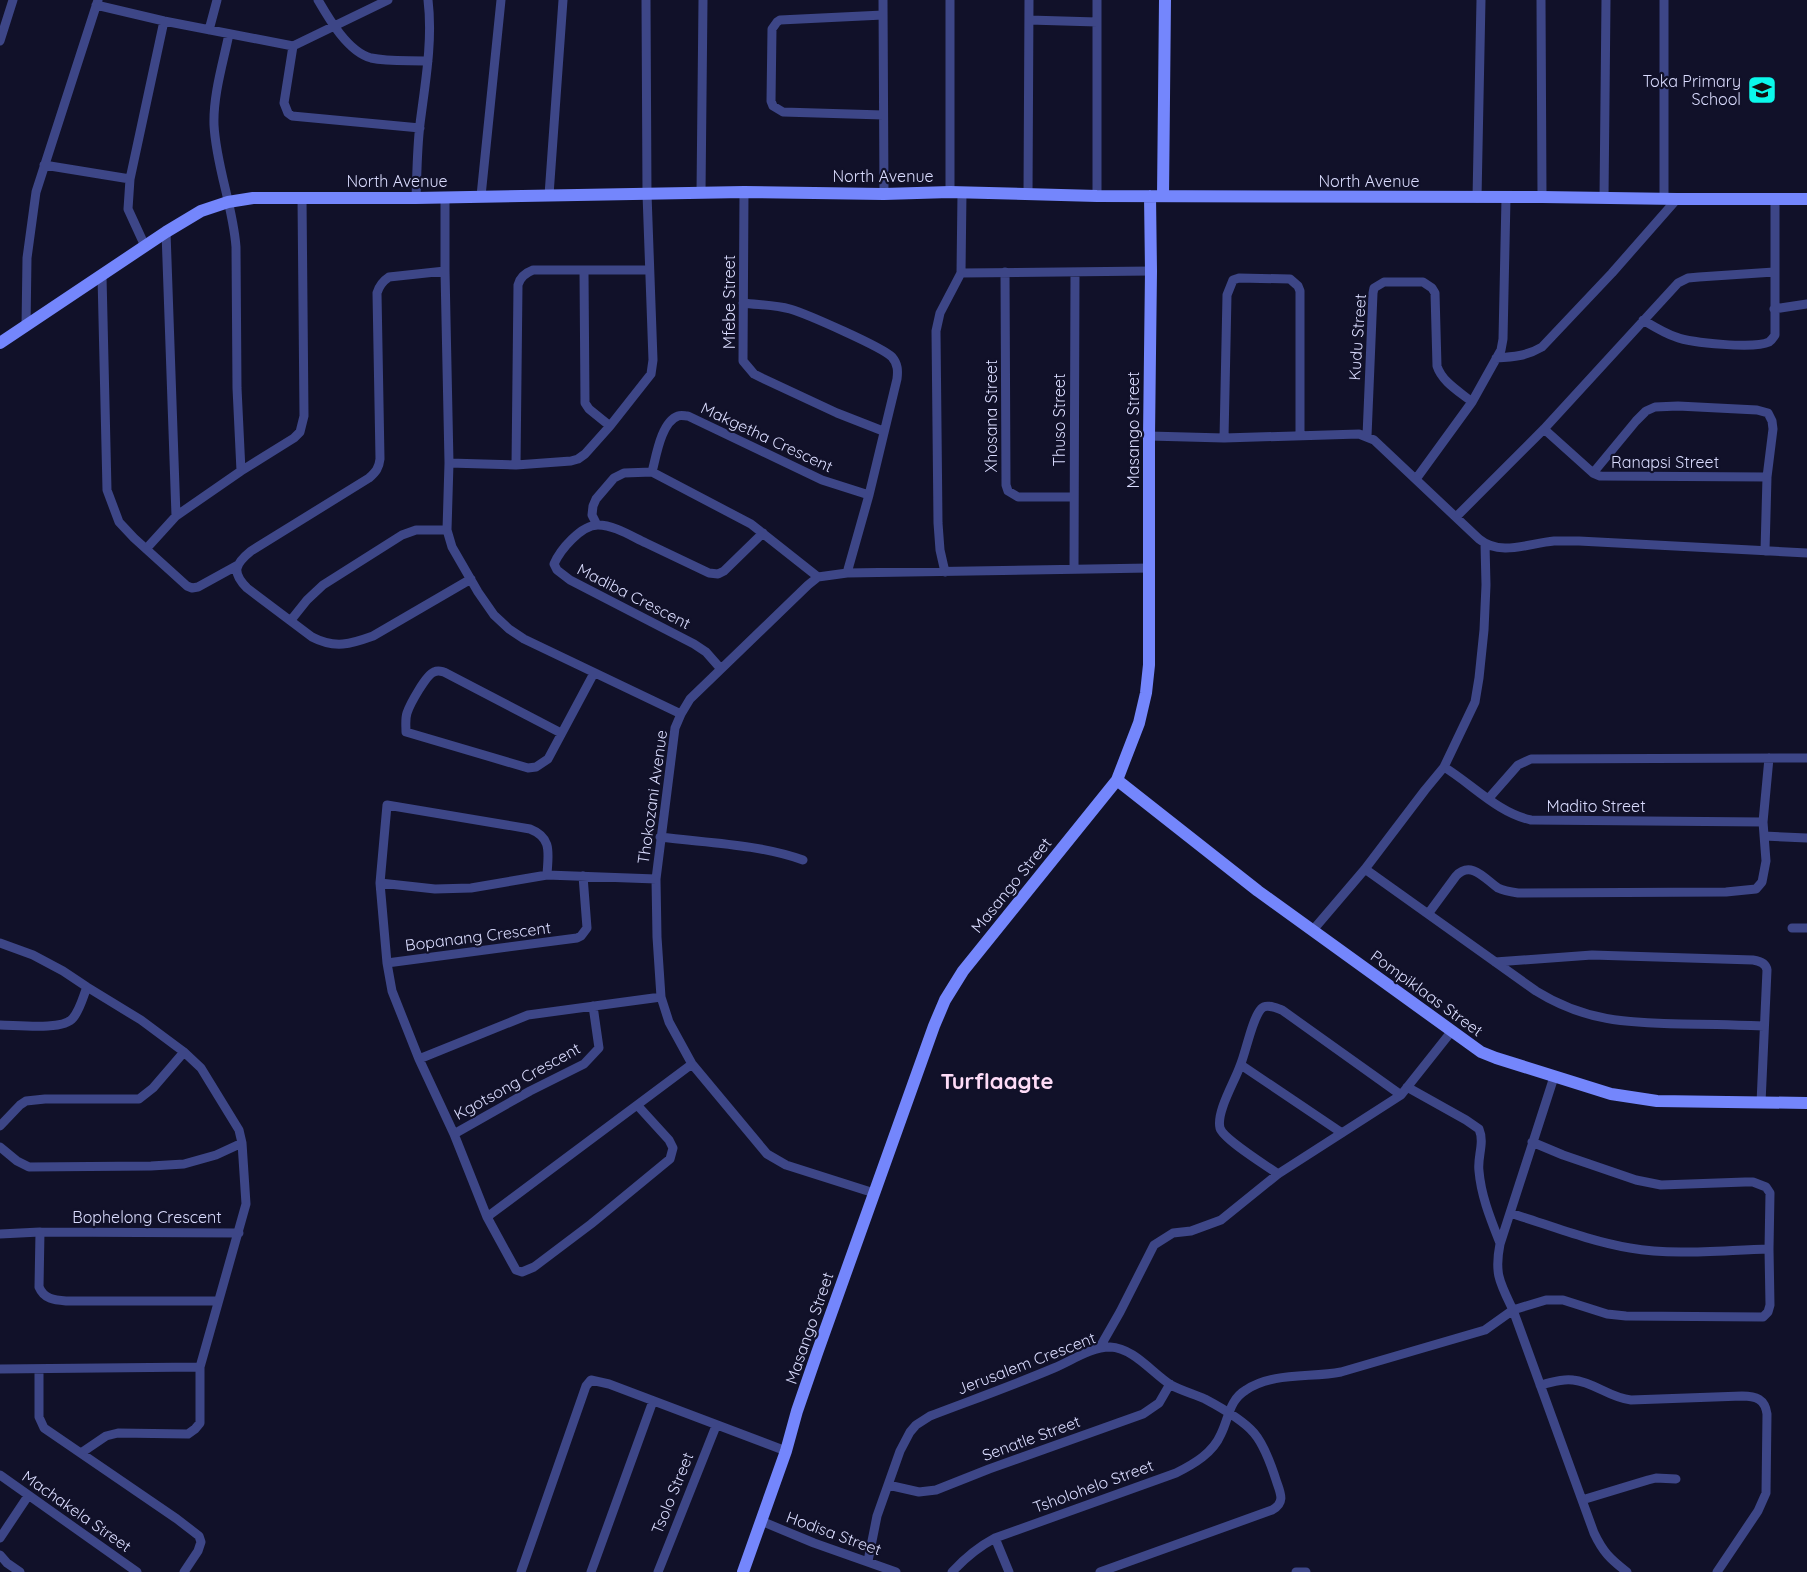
<svg xmlns="http://www.w3.org/2000/svg" width="1807" height="1572" font-family="Quicksand,sans-serif">
<style>
.lines{fill:none;stroke-linecap:round;stroke-linejoin:round}
.street{stroke:#3d4687;stroke-width:9}
.secondary{stroke:#7486fc;stroke-width:12}
.labels{text-anchor:middle;dominant-baseline:central;stroke-width:4.5;stroke-linejoin:round;paint-order:stroke}
.poi-label{font-size:16px;fill:#dadcfe;stroke:#111129;text-anchor:end}
.street-label{font-size:16px;fill:#dadcfe;stroke:#111129}
.district-label{font-size:22px;font-weight:bold;fill:#fedcf7;stroke:#111129}
</style>
<rect width="100%" height="100%" fill="#111129"/>
<g class="lines">
<!-- street -->
<path class="street" d="M318 0C329 19 348 52 371 58 389 62 410 60 428 61
M883 0 884 194
M950 0V192
M1097 0V196
M1541 0 1542 197
M1664 0V199
M96 5 164 21 293 46 388 0
M883 15 780 20 777 22 772 29 771 101 773 106 783 112 883 115
M1029 20 1097 22
M209 30 217 0
M229 34C223 63 213 95 214 125 216 166 233 206 236 247L237 388 241 471
M0 41 13 0
M293 46 284 103 288 113 292 116 420 128
M44 165 130 179 164 21
M130 179 128 209 145 246
M744 192 743 361 754 374 762 378 837 413 883 431
M701 193 703 0
M549 195 563 0
M1028 195 1029 0
M481 196 501 0
M445 197V271L449 463 447 530 452 547 478 592 494 615 509 629 524 639 681 714
M416 198C417 173 417 149 420 124 425 84 433 41 428 0
M1477 198 1481 0
M1604 198 1606 0
M166 232 176 516
M445 271 389 277C383 281 379 286 377 293L380 459C379 468 376 472 369 478L251 551C235 564 231 572 247 588L312 637C335 649 351 644 373 636L471 579
M584 271 585 403 589 409 610 426
M1005 272 1006 485 1008 491 1018 497H1074
M961 273 962 193
M102 276 107 490 119 522 134 538 187 586 192 588 198 587 238 565
M743 303C759 305 775 305 790 309 807 314 882 347 892 357 898 364 898 371 897 379L869 495 847 573
M1774 309 1807 304
M1643 320C1653 326 1664 333 1676 337 1691 343 1755 349 1769 342 1772 340 1773 338 1775 335V198
M26 327 27 258 36 192 98 0
M1496 358C1513 357 1527 356 1542 347L1612 273 1677 199
M1544 429 1593 473 1600 476 1767 477
M1149 436 1224 438 1359 434 1374 440 1479 539C1501 557 1529 543 1554 541 1562 541 1571 541 1579 541L1807 553
M1367 436 1373 293 1374 288 1384 282H1423L1432 288 1435 293 1437 366C1442 382 1460 392 1472 402
M1224 438 1227 295 1233 280 1239 278 1290 279 1298 286 1300 291V436
M449 463 516 465 571 461 578 459 585 454 610 426 651 374 653 360 647 194 646 0
M516 465 518 285C520 277 525 273 533 270H649
M652 472C656 457 661 422 678 416 681 415 685 416 688 416L822 480 869 495
M1593 473 1636 421 1646 411 1655 407 1678 406 1757 410 1768 413 1772 421 1773 429 1767 477 1765 551
M1416 479 1472 402 1501 350 1503 339 1506 198
M1456 517 1544 429 1678 283 1688 278 1699 277 1774 272
M597 525 592 515 593 506 596 499 614 478 624 473 652 472 751 524 818 577
M146 549 176 516 241 471 294 438 300 432 304 416 302 197
M1074 569 1075 272
M945 572 940 550 938 523 936 331 940 313 961 273 1151 271
M291 620 307 600 323 585 402 535 416 530H447
M721 669 706 652 694 644 570 580 557 570 554 564C560 550 581 525 598 525 614 525 631 536 646 543 667 553 688 563 709 573L718 574 724 571 763 533
M561 733 444 672C440 671 438 670 434 672 426 675 410 704 407 713 405 719 406 726 406 732L528 768 536 767 548 759 594 673
M1444 767C1472 784 1498 813 1531 820L1763 822
M1489 798 1518 765 1531 759 1807 758
M1764 836 1807 838
M660 837C707 843 758 844 803 860
M1365 869 1536 991C1584 1021 1627 1023 1682 1024 1709 1024 1737 1025 1764 1026
M547 875C548 854 553 838 530 829L387 805 380 883 387 963 392 991 419 1059 454 1134 487 1217 516 1270 522 1272 534 1267 591 1224 670 1159 673 1148 669 1140 638 1106
M380 883 435 889 471 888 547 875 656 879
M1428 914 1456 876C1471 860 1485 879 1498 888 1504 891 1511 892 1518 893L1726 892 1756 889 1762 882 1766 861 1763 822 1769 758
M1792 928H1807
M1313 930 1365 869 1425 790 1444 767 1475 702 1479 678 1484 630 1486 585 1485 544
M0 943 33 955 63 971 87 987 141 1020 184 1052 201 1068 239 1130 242 1143 246 1204 200 1367V1423L195 1429 188 1434 118 1433 106 1436 81 1453
M1495 962 1592 955 1753 960C1760 961 1766 963 1767 970L1761 1103
M387 963 577 938 581 936 587 928 583 876
M0 1025C16 1025 63 1031 73 1018 80 1010 83 997 87 987
M419 1059 528 1015 661 997
M1241 1065 1342 1133
M1554 1077 1500 1244C1494 1274 1500 1283 1513 1310L1594 1533C1603 1552 1610 1559 1627 1572
M1407 1087 1466 1120 1479 1129C1485 1143 1477 1157 1479 1171 1481 1196 1491 1220 1500 1243
M0 1126 20 1105 26 1101 45 1099H139L153 1088 184 1052
M454 1134 530 1091 584 1064 599 1048 593 1006
M0 1147 17 1161 29 1167 151 1166 184 1164 216 1155 242 1143
M1278 1174C1267 1166 1223 1139 1220 1128 1216 1112 1235 1081 1240 1066 1246 1052 1252 1019 1261 1009 1266 1003 1276 1008 1282 1010L1401 1095
M874 1193 786 1165 767 1154 692 1064 669 1022 661 997 657 937 656 879 675 728 681 714 690 699 808 585 818 577 847 573 1150 568
M1510 1213C1549 1225 1589 1241 1630 1248 1675 1256 1723 1250 1769 1249
M487 1217 692 1064
M40 1232 39 1287C44 1299 54 1300 66 1301H217
M0 1234 40 1232 239 1233
M1100 1347 1120 1312 1154 1245 1173 1233 1191 1231 1221 1220 1278 1174 1401 1095 1451 1032
M0 1369 200 1367
M39 1369V1417L44 1428 177 1519 199 1536 201 1542 198 1551 184 1572
M1540 1385C1551 1383 1562 1378 1573 1380 1594 1382 1610 1398 1631 1400L1742 1396C1756 1396 1765 1399 1767 1414L1766 1493 1758 1511 1717 1572
M0 1475 137 1572
M888 1485 919 1492 936 1490 989 1469 1143 1414 1159 1403 1170 1384
M1582 1500 1648 1480 1656 1478 1676 1479
M761 1521 814 1543 896 1572
M0 1538 28 1496
M995 1538 1009 1572
M0 1555 7 1563 20 1572
M868 1561 877 1516 900 1451 910 1432 916 1425 930 1416C972 1400 1014 1385 1054 1368 1071 1361 1091 1347 1110 1347 1134 1348 1152 1373 1171 1385 1182 1391 1194 1394 1205 1399 1220 1407 1243 1420 1254 1433 1265 1446 1272 1467 1277 1483 1281 1494 1285 1503 1272 1510L1100 1572
M521 1572 586 1386 591 1380 609 1384 786 1451
M591 1572 653 1401
M658 1572 716 1426
M952 1572C965 1558 978 1547 995 1538L1176 1473C1194 1464 1213 1453 1221 1434 1229 1418 1229 1400 1246 1390 1273 1372 1310 1378 1341 1372L1485 1330 1513 1310 1546 1300H1563L1607 1314 1626 1316 1763 1317 1768 1312 1770 1305 1769 1249 1770 1193 1766 1187 1753 1182H1745L1661 1185 1636 1180 1563 1155 1532 1142
M1296 1572H1306"/>
<!-- secondary -->
<path class="secondary" d="M1163 196 1165 0
M0 343 166 232 201 211 228 202 253 198H416L744 192 884 194 950 192 1097 196 1542 197 1677 199H1807
M1117 780 1258 891 1481 1052 1496 1058 1611 1094 1657 1101 1807 1103
M743 1572 786 1451 797 1411 817 1353 934 1026 945 1000 963 971 1117 780 1139 723 1146 693 1149 665V436L1151 271 1150 196"/>
</g>
<!-- icons -->
<defs>
<g id="school-square" transform="scale(1.5)"><rect x="-9" y="-9" width="18" height="18" rx="4" fill="#0bf9eb" stroke="#111129"/><path d="M0-5L7-2L0 1L-7-2ZM-4 1L0 2.5L4 1V4Q0 6-4 4Z" fill="#111"/></g>
</defs>
<g fill-rule="evenodd">
<use href="#school-square" x="1762" y="90"/>
</g>
<g class="labels">
<!-- poi labels -->
<g class="poi-label">
<text x="1741" y="81">Toka Primary<tspan x="1741" dy="18">School</tspan></text>
</g>
<!-- street labels -->
<g class="street-label">
<text x="883" y="176">North Avenue</text>
<text x="397" y="181">North Avenue</text>
<text x="1369" y="181">North Avenue</text>
<text transform="translate(729 302) rotate(-90)">Mfebe Street</text>
<text transform="translate(1357 337) rotate(-86)">Kudu Street</text>
<text transform="translate(991 416) rotate(-90)">Xhosana Street</text>
<text transform="translate(1059 420) rotate(-90)">Thuso Street</text>
<text transform="translate(1133 430) rotate(-90)">Masango Street</text>
<text transform="translate(767 437) rotate(25)">Makgetha Crescent</text>
<text x="1665" y="462">Ranapsi Street</text>
<text transform="translate(634 596) rotate(27)">Madiba Crescent</text>
<text transform="translate(652 797) rotate(-82)">Thokozani Avenue</text>
<text x="1596" y="806">Madito Street</text>
<text transform="translate(1011 885) rotate(-51)">Masango Street</text>
<text transform="translate(478 936) rotate(-7)">Bopanang Crescent</text>
<text transform="translate(1427 993) rotate(36)">Pompiklaas Street</text>
<text transform="translate(517 1081) rotate(-29)">Kgotsong Crescent</text>
<text x="147" y="1217">Bophelong Crescent</text>
<text transform="translate(809 1328) rotate(-71)">Masango Street</text>
<text transform="translate(1026 1363) rotate(-21)">Jerusalem Crescent</text>
<text transform="translate(1031 1438) rotate(-20)">Senatle Street</text>
<text transform="translate(1093 1486) rotate(-20)">Tsholohelo Street</text>
<text transform="translate(672 1493) rotate(-68)">Tsolo Street</text>
<text transform="translate(77 1511) rotate(35)">Machakela Street</text>
<text transform="translate(834 1533) rotate(20)">Hodisa Street</text>
</g>
<!-- district labels -->
<g class="district-label">
<text x="997" y="1081">Turflaagte</text>
</g>
</g>
</svg>
